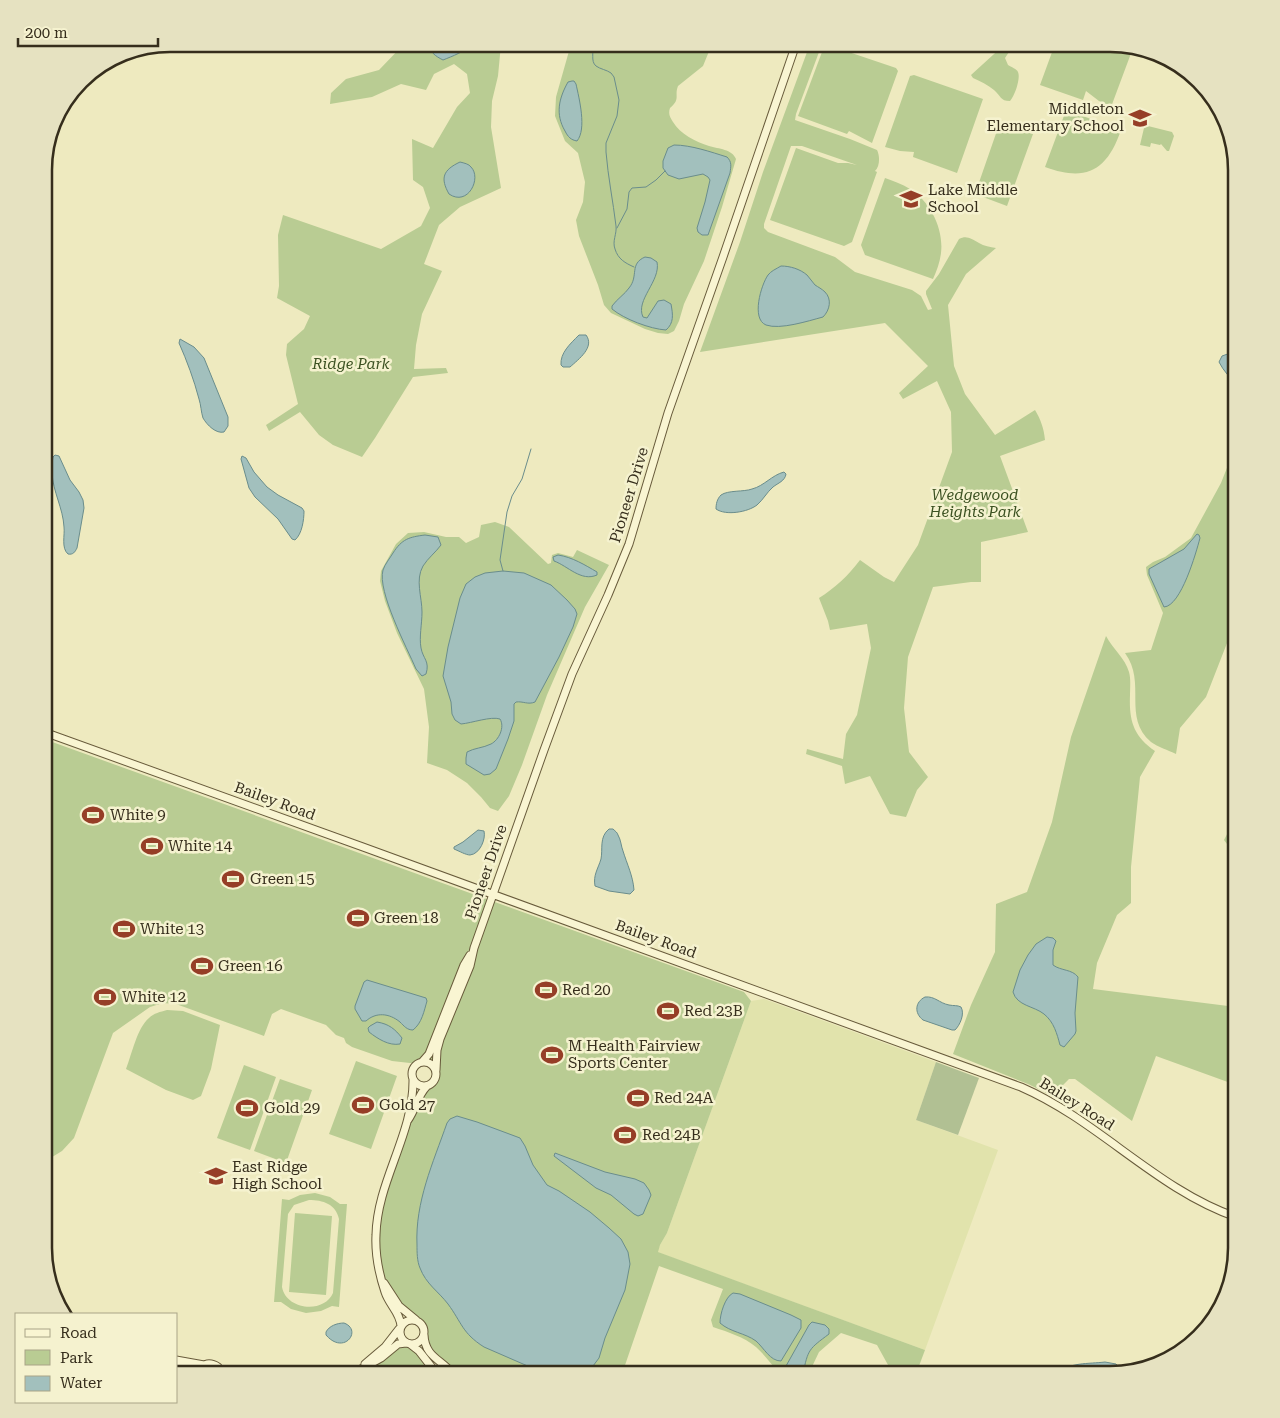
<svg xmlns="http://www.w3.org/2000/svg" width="1280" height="1418" font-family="'Roboto Serif',serif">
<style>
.farmland{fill:#e1e3ac}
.green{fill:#b9cc93;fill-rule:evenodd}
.cemetery{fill:#b1c093}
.water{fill:#a2c0bd;stroke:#6a8d8c}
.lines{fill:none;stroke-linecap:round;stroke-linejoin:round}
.stream{stroke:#6a8d8c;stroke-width:1}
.secondary-casing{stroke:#685b3b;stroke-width:9}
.secondary{stroke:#f9f5d2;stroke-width:7}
.labels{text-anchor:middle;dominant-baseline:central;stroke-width:5;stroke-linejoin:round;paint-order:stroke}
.poi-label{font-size:15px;fill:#362e1c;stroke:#f5f2cf;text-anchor:start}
.park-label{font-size:15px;font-style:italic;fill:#3c5222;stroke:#f5f2cf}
.street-label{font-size:15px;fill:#362e1c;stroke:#f5f2cf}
.rim{fill:none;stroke:#362e1c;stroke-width:2.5}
</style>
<rect width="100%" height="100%" fill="#eeeabf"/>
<!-- farmland -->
<path class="farmland" d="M764 999 936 1062 916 1120 998 1150 925 1350 657 1252 660 1245 667 1233 751 1001Z"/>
<!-- green -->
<path class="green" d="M404 44H501L498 76 492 101 491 127 501 188 460 207 439 225 424 264 442 271 422 314 416 345 414 369 446 368 448 373 413 377 375 438 362 457 333 445 319 435 300 412 269 431 266 425 298 404 286 355 287 344 304 329 310 316 277 298 279 286 278 235 283 215 381 249 421 226 430 208 423 187 413 180 412 139 433 148 457 107 470 93 467 74 454 64 434 74 426 90 401 84 372 97 330 104 331 93 346 79 379 70Z
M571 44H712L703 66 678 86C674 96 681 99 670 108 668 114 670 117 673 122 680 134 696 142 709 146 719 149 732 149 736 159L722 207 704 261 684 304 679 321 674 331 668 334 658 333 645 329 611 313 604 305 598 285 579 236 576 220 583 202 585 182 578 153 565 141 555 116 556 97Z
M810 44H822L796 114 795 120 850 139 877 150C880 156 880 166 875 171L877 172 852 242 844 246 770 220 796 148 838 163H848L857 165 802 146H791L764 224V228L768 232 835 257 855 272 912 290 921 296 928 310 932 309 926 294V291L939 274 959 239C967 235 971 239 979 243 984 246 990 247 996 248L966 274 948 305 954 366 965 394 995 435 1035 410C1041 420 1044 429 1045 440L1000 456 1028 532 981 542V582H971L933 587 908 657 904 708 909 752 928 777 917 790 906 817 890 814 870 776 845 784 842 766 806 754 807 749 843 759 846 734 857 715 871 648 867 624 830 630 828 621 819 598C835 588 848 576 860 560L884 577 894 582 918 545 952 452 951 412 937 381 903 399 899 393 928 366 885 323 700 352 740 242 763 172Z
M825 44 896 68 898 71 872 143 849 131 847 134 798 116Z
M1005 44H1019L1011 49 1005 58 1008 65C1011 67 1017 69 1018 72 1021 79 1014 97 1010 101 1000 101 1001 96 994 90 988 85 980 81 973 78L971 75Z
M1055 44H1118L1133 48 1111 107 1099 101 1086 91 1083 100 1040 85Z
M914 75 983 99 957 173 913 157 914 152 900 151 885 147 910 76Z
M1069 111 1121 130C1107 171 1086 182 1045 167L1065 113Z
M1000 122 1033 134 1007 206 975 194Z
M1148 126 1172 132 1174 136 1169 151H1167L1161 144 1160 145 1151 143 1150 147 1140 145 1144 128Z
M885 178C893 181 902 184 910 189 930 201 944 229 941 253 940 262 937 270 933 279L865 255 861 245Z
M1236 445V620L1206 697 1180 728 1176 754C1168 750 1158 747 1151 742 1122 717 1147 683 1125 653L1151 650 1163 613 1147 575 1146 567 1153 562 1165 557 1191 538 1221 483Z
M495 522 509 527 548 564 551 563 552 555 558 553 573 557 577 550 609 565 585 607 547 695 522 765 509 796 498 811 490 808 481 797 467 783 447 770 427 763 429 727 424 689 397 633 385 601 380 581 381 571 396 544 408 533 424 532 446 537H459L466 543 479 537 481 525Z
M1106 636C1113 649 1125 658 1129 672 1131 679 1130 687 1130 695 1129 720 1133 736 1155 751L1140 777 1131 867V903L1117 915 1097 963 1093 989 1236 1007V1085L1156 1056 1132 1121 1075 1079H1069L1063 1085V1092L1069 1097 1067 1103 1028 1084 953 1054 971 1005 995 952 996 904 1027 892 1052 822 1071 737Z
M44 739 744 992 751 1001 667 1233 660 1245 658 1252 925 1350 916 1374H893L877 1345 841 1333 819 1352 810 1371V1374H780C772 1365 765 1355 756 1347 744 1337 728 1332 713 1327L711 1320 723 1289 659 1266 622 1374H453L431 1355 424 1335 422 1326 409 1315 382 1281 378 1261V1214L408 1120 429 1086 432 1084 436 1078V1070L429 1063H410L392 1061 352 1047 346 1043 344 1038 336 1035 326 1025 281 1009 272 1014 264 1036 176 1004 163 1003 150 1007 113 1033 74 1138 62 1151 44 1162Z
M1236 817V856L1224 840Z
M167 1010 183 1011 220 1025 211 1069 201 1096 193 1100 166 1090 126 1069C132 1054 137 1028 149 1018 154 1013 160 1012 167 1010Z
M356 1061 397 1076 371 1149 329 1134Z
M244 1065 276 1077 250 1150 217 1138Z
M280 1079 312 1090 286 1163 254 1151Z
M315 1193 330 1197 340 1204H347L339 1307 332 1306 321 1311 306 1313 291 1309 281 1302H274L282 1199 289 1200 300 1195ZM309 1200C323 1200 336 1204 339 1219L333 1293C324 1314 286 1310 282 1287L288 1214 294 1205Z
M295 1213 332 1216 326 1295 289 1292Z
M404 1346 412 1348 434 1374H357L395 1348Z"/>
<!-- cemetery -->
<path class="cemetery" d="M936 1062 979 1078 958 1135 916 1120Z"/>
<!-- water -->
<path class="water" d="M428 44H472C464 52 453 56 443 60 435 56 430 52 428 44Z
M572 81H574L576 84C579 98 587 129 577 141 571 140 568 137 565 131 555 114 559 98 568 82Z
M674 145C691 145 711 152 727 157 732 162 731 166 730 173L708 235H702L698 232 697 228 705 202 710 180 708 177 703 174 679 179 668 175 663 168V161L668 148Z
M460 162C464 163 469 164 471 167 482 178 468 207 449 194 440 178 443 170 460 162Z
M645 257 651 258 657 262C661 281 635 300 643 317L647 318 658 301 664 300 671 304C673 315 674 323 666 330 650 329 624 319 612 309V306C617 299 625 294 629 288 639 276 629 264 645 257Z
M781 266C790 266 800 269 807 275 810 278 812 282 815 285 818 287 822 289 825 292 832 299 830 310 823 317 808 321 780 330 766 325 751 319 761 285 768 275 771 271 776 269 781 266Z
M579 335H586C595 347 579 359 570 367H563L561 365C560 353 570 344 579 335Z
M180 339 194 347 204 358 228 417V426L224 432C216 434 207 425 203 418 201 412 201 405 199 399 194 380 187 361 179 343Z
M1236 351V388C1232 378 1223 371 1219 362L1222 356Z
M55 455 59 456 70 480 79 492 83 500 84 508 77 548C75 552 73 555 68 554 61 548 65 535 64 527 63 508 53 492 52 473 51 468 52 463 53 457Z
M242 456 246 458 254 472 267 487 278 495 302 508 304 511C304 520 302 534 295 540L292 539 278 519 255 497 249 488 241 459Z
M784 472 786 474C785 481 778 483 773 487 767 492 763 500 757 505 748 512 726 516 716 509 716 504 717 499 721 495 728 490 744 492 752 489 764 486 772 475 784 472Z
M1197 534 1199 535 1200 538C1196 553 1181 606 1164 607L1149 574V569L1184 549Z
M425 535 438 537 441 545C436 552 428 558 423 566 415 580 422 597 422 612 422 624 419 637 421 648 423 659 430 661 426 674L422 676 416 669C407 648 377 591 383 570 385 564 390 558 393 553 402 539 409 537 425 535Z
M558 555C572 557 585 565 597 572V575C581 582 568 566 554 561L553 557Z
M503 571 524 573 551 585 567 600 575 609 577 614 573 627 559 657 535 702C528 705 523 701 516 702L514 704V721L508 739 496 769 490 774 484 775 466 764V758L467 752C474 748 483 748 491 744 499 740 505 727 500 719 491 716 472 723 461 724L455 720 452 714 451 702 443 676 448 647 460 598 466 584 475 577 485 573Z
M609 829H613C616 832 617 832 618 835 621 840 621 846 623 851 627 864 633 876 634 890L630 894 609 891 595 886C593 875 598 869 601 859 603 849 599 837 609 829Z
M478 830 484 831C486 839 480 854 470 855 466 855 459 851 454 849V847L463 842Z
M1047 937 1053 938 1056 941 1053 950V965C1061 971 1072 969 1078 977L1075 1013 1076 1031 1075 1034 1064 1047 1060 1045C1057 1034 1054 1022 1044 1014 1034 1006 1017 1006 1013 992L1020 970 1028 955 1036 944Z
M367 980 426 998 427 1001C424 1011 422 1023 413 1030 407 1030 404 1026 400 1022 389 1013 376 1012 366 1021H362L355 1009V1006L364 982Z
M925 997C935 996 939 1003 949 1005 954 1006 957 1005 961 1007 965 1014 960 1025 955 1030H952L923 1020C914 1013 915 1002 925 997Z
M377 1022C389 1024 395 1029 402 1038L400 1044C389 1046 378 1039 369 1032L368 1028 370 1026Z
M457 1116 477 1122 520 1138 525 1146 533 1165 547 1185 559 1191 590 1212 609 1228 621 1239 628 1252 630 1264 625 1290 605 1338 599 1358 587 1374H546L484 1347C462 1333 462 1323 448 1304 438 1291 426 1284 420 1268 417 1261 417 1252 417 1245 415 1202 433 1163 447 1123L450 1119Z
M555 1153 605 1172 635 1179 644 1183 649 1190 651 1195 643 1214 638 1216 634 1214 611 1195 596 1188 554 1156Z
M733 1293 740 1294 791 1315 801 1320V1328L781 1361C770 1361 764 1348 756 1341 745 1333 730 1332 720 1323 720 1314 725 1297 733 1293Z
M812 1322 825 1325 829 1329V1334C809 1349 808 1349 803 1374H787L785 1371 786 1366 809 1325Z
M344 1323C363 1330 344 1356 326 1335V1332C329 1326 337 1323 344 1323Z
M1105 1362 1116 1364 1124 1372 1110 1374H1057C1068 1362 1089 1364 1105 1362Z"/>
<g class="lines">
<!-- stream -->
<path class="stream" d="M592 44 591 46C595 52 590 61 596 66 600 69 607 70 611 73L614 77 619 100 617 116 606 143V152C608 177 613 201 616 226 617 234 612 241 615 249 618 259 625 263 634 267
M617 228 627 209 629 192 632 188 646 187 656 180 665 171
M503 571 500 560 507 512 512 496 522 479 531 449"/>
<!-- secondary casing -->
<g class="secondary-casing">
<path id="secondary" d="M44 732 363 847 1021 1087C1099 1121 1156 1189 1236 1217
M412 1074a12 12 0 1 1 24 0a12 12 0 1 1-24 0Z
M422 1062 429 1054 464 965 470 955
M436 1070 437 1050 440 1039 470 966 474 948 544 750 572 674 608 595 629 544 668 413 723 257 796 44
M408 1120C416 1109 417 1096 427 1086
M384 1283 399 1306 416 1320
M400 1332a12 12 0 1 1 24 0a12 12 0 1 1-24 0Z
M401 1326C400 1312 389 1305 385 1292 379 1274 375 1254 376 1235 377 1181 414 1134 413 1079
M424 1335C425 1357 441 1359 453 1374
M410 1344 419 1351 437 1374
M176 1360 204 1365
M365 1364 385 1347 399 1329
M176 1365 189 1370 196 1374
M198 1374C200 1364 209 1361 218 1367L221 1374
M352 1374 381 1358 398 1344 406 1343"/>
</g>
<!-- secondary -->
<use href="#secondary" class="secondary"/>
</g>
<!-- icons -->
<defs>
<g id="school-bare" transform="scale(1.725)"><path d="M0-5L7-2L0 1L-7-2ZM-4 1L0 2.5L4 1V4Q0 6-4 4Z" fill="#963e27" stroke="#f5f2cf" stroke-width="2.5" paint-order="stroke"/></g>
<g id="stadium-bare" transform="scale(1.725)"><path d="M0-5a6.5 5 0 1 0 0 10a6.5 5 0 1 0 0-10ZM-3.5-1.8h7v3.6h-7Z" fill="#963e27" stroke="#f5f2cf" stroke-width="2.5" paint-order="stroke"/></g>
</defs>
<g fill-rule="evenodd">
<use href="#school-bare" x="1140" y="118"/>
<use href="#school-bare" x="911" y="199"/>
<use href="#stadium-bare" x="93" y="815"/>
<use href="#stadium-bare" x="152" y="846"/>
<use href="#stadium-bare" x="233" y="879"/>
<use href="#stadium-bare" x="358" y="918"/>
<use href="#stadium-bare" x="124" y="929"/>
<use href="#stadium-bare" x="202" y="966"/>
<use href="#stadium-bare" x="546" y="990"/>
<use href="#stadium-bare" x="105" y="997"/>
<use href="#stadium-bare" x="668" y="1011"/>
<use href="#stadium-bare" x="552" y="1055"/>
<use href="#stadium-bare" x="638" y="1098"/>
<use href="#stadium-bare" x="363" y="1105"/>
<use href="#stadium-bare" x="247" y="1108"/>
<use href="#stadium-bare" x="625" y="1135"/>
<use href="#school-bare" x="216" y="1176"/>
</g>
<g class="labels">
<!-- poi labels -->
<g class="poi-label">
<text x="1124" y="109" text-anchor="end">Middleton<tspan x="1124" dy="17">Elementary School</tspan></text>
<text x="928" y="190">Lake Middle<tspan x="928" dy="17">School</tspan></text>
<text x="110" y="815">White 9</text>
<text x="168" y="846">White 14</text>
<text x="250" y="879">Green 15</text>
<text x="374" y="918">Green 18</text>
<text x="140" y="929">White 13</text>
<text x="218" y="966">Green 16</text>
<text x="562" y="990">Red 20</text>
<text x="122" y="997">White 12</text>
<text x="684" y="1011">Red 23B</text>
<text x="568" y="1046">M Health Fairview<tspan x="568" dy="17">Sports Center</tspan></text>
<text x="654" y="1098">Red 24A</text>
<text x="379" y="1105">Gold 27</text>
<text x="264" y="1108">Gold 29</text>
<text x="642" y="1135">Red 24B</text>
<text x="232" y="1167">East Ridge<tspan x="232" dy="17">High School</tspan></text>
</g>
<!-- park labels -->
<g class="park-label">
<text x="351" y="364">Ridge Park</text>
<text x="975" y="495">Wedgewood<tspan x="975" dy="17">Heights Park</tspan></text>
</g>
<!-- street labels -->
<g class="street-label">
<text transform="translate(629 495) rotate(-73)">Pioneer Drive</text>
<text transform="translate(275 801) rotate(20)">Bailey Road</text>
<text transform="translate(486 872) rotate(-71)">Pioneer Drive</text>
<text transform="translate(656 939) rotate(20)">Bailey Road</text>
<text transform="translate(1077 1104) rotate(32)">Bailey Road</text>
</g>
</g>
<!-- crop -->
<path d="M0 0H1280V1418H0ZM170 52H1110A118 118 0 0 1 1228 170V1248A118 118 0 0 1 1110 1366H170A118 118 0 0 1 52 1248V170A118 118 0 0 1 170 52Z" fill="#e6e2c1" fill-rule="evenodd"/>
<path class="rim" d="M170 52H1110A118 118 0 0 1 1228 170V1248A118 118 0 0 1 1110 1366H170A118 118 0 0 1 52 1248V170A118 118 0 0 1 170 52Z"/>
<!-- legend -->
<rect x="15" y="1313" width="162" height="90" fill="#f5f2cf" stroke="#a9a487"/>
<rect x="25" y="1329" width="25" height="8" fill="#f9f5d2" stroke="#a9a487"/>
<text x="60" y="1338" font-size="15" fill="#362e1c">Road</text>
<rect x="25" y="1350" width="25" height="15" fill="#b9cc93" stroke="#a9a487"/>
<text x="60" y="1363" font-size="15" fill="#362e1c">Park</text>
<rect x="25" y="1376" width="25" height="15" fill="#a2c0bd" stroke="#a9a487"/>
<text x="60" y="1388" font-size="15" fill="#362e1c">Water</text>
<!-- scale -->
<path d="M18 38v8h140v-8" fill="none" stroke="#362e1c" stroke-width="2.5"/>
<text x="25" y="38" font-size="15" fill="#362e1c" stroke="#f5f2cf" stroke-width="4" paint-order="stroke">200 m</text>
</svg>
